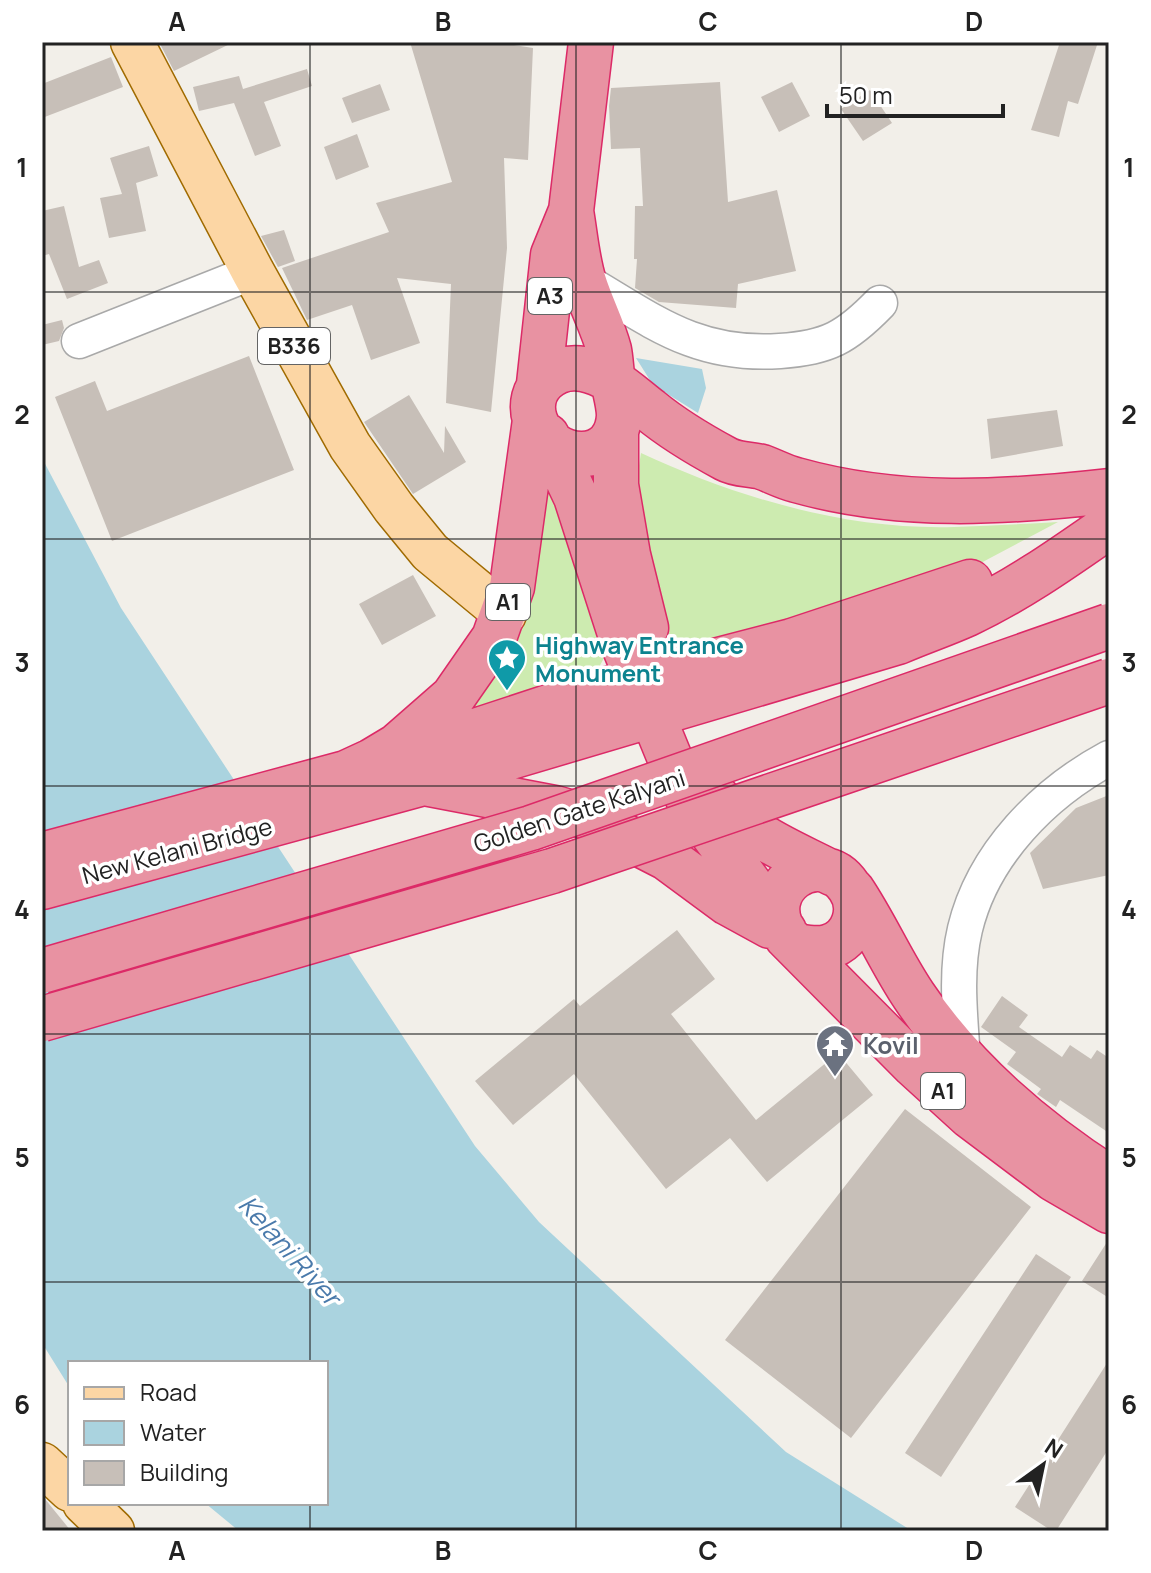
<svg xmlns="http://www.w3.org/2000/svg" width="1151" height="1573" font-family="Manrope,sans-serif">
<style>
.grass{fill:#cdebb0}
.water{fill:#aad3df}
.building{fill:#c7bfb8}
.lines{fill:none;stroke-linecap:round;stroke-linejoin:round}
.minor-casing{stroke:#a9a9a9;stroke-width:37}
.major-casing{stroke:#a06b00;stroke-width:45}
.highway-casing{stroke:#dc2a67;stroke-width:47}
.minor{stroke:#fff;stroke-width:34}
.major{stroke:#fcd6a4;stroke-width:42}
.highway{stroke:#e892a2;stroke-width:44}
.highway-bridge-casing{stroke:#dc2a67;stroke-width:47;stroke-linecap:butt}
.highway-bridge{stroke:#e892a2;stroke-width:44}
.grid{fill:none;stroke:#222;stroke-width:2;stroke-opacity:0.55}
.labels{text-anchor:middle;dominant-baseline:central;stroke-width:7;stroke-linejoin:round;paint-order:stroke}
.shield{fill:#fff;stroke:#646464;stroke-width:2}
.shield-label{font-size:22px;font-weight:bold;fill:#222}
.culture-label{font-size:24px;font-weight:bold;fill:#0d838f;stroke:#fff;text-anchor:start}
.street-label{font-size:24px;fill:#222;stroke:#fff}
.worship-label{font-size:24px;font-weight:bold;fill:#5b616d;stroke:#fff;text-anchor:start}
.water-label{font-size:26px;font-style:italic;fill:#4a7aab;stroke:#fff}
.neatline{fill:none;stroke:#222;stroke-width:3}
.grid-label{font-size:26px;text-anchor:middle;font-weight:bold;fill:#222}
</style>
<rect width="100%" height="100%" fill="#f2efe9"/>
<!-- grass -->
<path class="grass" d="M641 453C738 498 846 530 954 527 989 526 1023 524 1058 522L977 565 668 655 657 622 637 478Z
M543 464 604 658 598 669 466 715Z"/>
<!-- water -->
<path class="water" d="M636 358 702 369 706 388 698 413 653 385Z
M42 458 121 608 475 1146 539 1222 786 1452 912 1531H239L205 1503H326V1363H70V1388L42 1343Z"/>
<!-- building -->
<path class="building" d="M159 42H234L174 71Z
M410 42H513L514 45 533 48 528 160 504 158 507 248 491 412 446 403 451 284 397 278 420 343 371 360 352 305 307 320 282 268 389 232 376 203 452 182Z
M1060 42H1098L1078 104 1068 101 1059 137 1031 130Z
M111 57 123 87 42 118V84Z
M307 69 312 86 264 102 281 146 255 156 234 103 199 111 193 87 239 76 243 89Z
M720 82 728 202 777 190 796 271 738 284 736 308 659 302 635 288 637 259H634L635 206H643L640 148 611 149 609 106 611 88Z
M792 82 810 116 779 132 761 97Z
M380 84 390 110 352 123 342 98Z
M870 90 892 123 863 141 841 109Z
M357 134 369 167 336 180 324 147Z
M149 146 158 176 136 183 146 231 109 238 100 198 122 194 110 158Z
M64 206 79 267 99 260 108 283 67 299 49 254 42 256V211Z
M284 230 295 261 278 267 261 236Z
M62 320 64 328 59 341 42 345V325Z
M249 356 294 470 112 541 55 397 95 381 107 411Z
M409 395 444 453 445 426 466 462 413 494 364 422Z
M1057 410 1063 446 991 459 987 419Z
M413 575 436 616 382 645 359 604Z
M1109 795V875L1043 889 1030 853 1076 808Z
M677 930 715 979 671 1014 756 1120 838 1053 873 1095 767 1182 730 1138 666 1189 574 1074 513 1125 475 1081 574 999 580 1006Z
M1002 996 1028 1015 1019 1027 1062 1057 1070 1045 1091 1059 1097 1050 1109 1058V1133L1060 1100 1056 1107 1037 1094 1041 1089 1007 1064 1016 1052 981 1027Z
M905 1109 1031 1207 851 1438 725 1340Z
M1109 1239V1298L1082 1281Z
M1036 1254 1071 1277 941 1477 905 1453Z
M1109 1360V1448L1056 1531H1052L1015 1507Z
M42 1497 45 1499 71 1531H42Z"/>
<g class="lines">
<!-- minor casing -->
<g class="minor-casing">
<path id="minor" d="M583 280C652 320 695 357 780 351 828 348 847 337 880 303
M79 341 253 272
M963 1058C960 1015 955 971 965 929 983 854 1044 793 1109 758"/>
</g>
<!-- major casing -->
<g class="major-casing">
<path id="major" d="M132 42 253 272 350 446 394 508 430 552 505 614
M42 1464 70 1490
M84 1503 113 1531"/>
</g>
<!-- highway casing -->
<g class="highway-casing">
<path id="highway" d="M571 211C575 234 577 260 584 282 591 305 603 327 609 350 611 360 611 371 613 381 615 392 619 404 619 416 616 469 549 463 535 420 525 388 553 364 583 369 610 374 629 394 650 410 673 429 700 445 726 459 737 465 750 464 762 467 773 471 784 477 796 480 899 509 1003 503 1109 491
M539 384 553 255 571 211 591 42
M616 433V485L628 555 646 628
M547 436 576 497 624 646 682 788 696 811 784 931
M397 746 448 740 588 694 792 641 970 582
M429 784 555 808 587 817 667 858 728 903 770 926
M707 784C740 834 784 848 834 874
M42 855 346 773 372 761 397 746 453 697 494 638 512 587 535 420
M42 887 423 783 898 642C921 632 945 624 967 614 1018 590 1063 558 1109 526
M852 890C875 924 891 962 914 996 963 1069 1035 1131 1109 1178
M797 946C808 948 817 950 828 947 854 940 864 908 849 887 820 843 752 888 787 937L914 1065 970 1116 1054 1179 1109 1211"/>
</g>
<!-- minor -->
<use href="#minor" class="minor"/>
<!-- major -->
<use href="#major" class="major"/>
<!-- highway -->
<use href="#highway" class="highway"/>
<!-- highway-bridge casing -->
<g class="highway-bridge-casing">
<path id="highway-bridge" d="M42 971 531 828 1109 626
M42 1019 552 871 1109 681"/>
</g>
<!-- highway-bridge -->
<use href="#highway-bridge" class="highway-bridge"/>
</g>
<!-- grid -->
<path class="grid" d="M310 42V1363M576 42V1531M841 42V1531M42 292H1109M42 539H1109M42 786H1109M42 1034H1109M42 1282H1109M310 1503V1531"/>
<!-- icons -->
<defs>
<g id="sight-pin" transform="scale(2)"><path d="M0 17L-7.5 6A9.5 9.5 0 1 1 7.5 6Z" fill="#0f9aa8" stroke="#fff"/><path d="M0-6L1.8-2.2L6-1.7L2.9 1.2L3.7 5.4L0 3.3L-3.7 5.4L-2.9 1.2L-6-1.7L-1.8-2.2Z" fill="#fff"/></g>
<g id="temple-pin" transform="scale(2)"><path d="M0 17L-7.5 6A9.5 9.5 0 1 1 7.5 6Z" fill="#6b7280" stroke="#fff"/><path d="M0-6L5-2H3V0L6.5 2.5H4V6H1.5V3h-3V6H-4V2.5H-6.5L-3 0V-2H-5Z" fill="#fff"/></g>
</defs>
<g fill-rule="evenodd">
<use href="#sight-pin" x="507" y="658"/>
<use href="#temple-pin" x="835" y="1044"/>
</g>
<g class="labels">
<!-- shield labels -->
<g class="shield">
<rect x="528" y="278" width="44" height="36" rx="6"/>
<rect x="258" y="328" width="72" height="36" rx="6"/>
<rect x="486" y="584" width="44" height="36" rx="6"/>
<rect x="921" y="1073" width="44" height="36" rx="6"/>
</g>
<g class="shield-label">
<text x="550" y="296">A3</text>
<text x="294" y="346">B336</text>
<text x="508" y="602">A1</text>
<text x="943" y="1091">A1</text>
</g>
<!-- culture labels -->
<g class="culture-label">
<text x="535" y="644">Highway Entrance<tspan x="535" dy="28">Monument</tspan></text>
</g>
<!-- street labels -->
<g class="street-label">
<text transform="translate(579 810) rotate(-18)">Golden Gate Kalyani</text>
<text transform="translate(177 850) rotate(-15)">New Kelani Bridge</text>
</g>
<!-- worship labels -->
<g class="worship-label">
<text x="863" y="1044">Kovil</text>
</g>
<!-- water labels -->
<g class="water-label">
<text transform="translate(290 1250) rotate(48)">Kelani River</text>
</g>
</g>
<!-- border -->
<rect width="1151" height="1573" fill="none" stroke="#ffffff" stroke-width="88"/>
<!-- legend -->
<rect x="68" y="1361" width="260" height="144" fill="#ffffff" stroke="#a7a7a7" stroke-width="2"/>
<rect x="84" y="1387" width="40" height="12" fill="#fcd6a4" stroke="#a7a7a7" stroke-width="2"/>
<text x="140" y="1401" font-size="24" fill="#222222">Road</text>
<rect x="84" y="1421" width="40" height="24" fill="#aad3df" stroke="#a7a7a7" stroke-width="2"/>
<text x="140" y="1441" font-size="24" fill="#222222">Water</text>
<rect x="84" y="1461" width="40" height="24" fill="#c7bfb8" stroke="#a7a7a7" stroke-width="2"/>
<text x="140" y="1481" font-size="24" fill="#222222">Building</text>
<!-- north arrow -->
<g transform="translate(1043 1465) rotate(33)" stroke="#ffffff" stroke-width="6" paint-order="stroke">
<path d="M0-6L14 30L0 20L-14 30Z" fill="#222222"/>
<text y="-12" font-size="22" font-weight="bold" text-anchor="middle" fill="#222222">N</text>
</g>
<!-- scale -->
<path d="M827 104v12h176v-12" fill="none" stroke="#222222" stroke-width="4"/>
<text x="839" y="104" font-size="24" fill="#222222" stroke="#ffffff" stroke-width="6" paint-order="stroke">50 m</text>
<rect x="44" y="44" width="1063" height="1485" class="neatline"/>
<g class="grid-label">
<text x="177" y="31">A</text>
<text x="443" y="31">B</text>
<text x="708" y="31">C</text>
<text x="974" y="31">D</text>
<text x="22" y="177">1</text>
<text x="1129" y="177">1</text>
<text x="22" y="424">2</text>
<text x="1129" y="424">2</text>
<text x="22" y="672">3</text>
<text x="1129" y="672">3</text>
<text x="22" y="919">4</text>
<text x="1129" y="919">4</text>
<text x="22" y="1167">5</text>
<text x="1129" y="1167">5</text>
<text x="22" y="1414">6</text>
<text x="1129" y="1414">6</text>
<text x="177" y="1560">A</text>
<text x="443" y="1560">B</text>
<text x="708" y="1560">C</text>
<text x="974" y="1560">D</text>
</g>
</svg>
